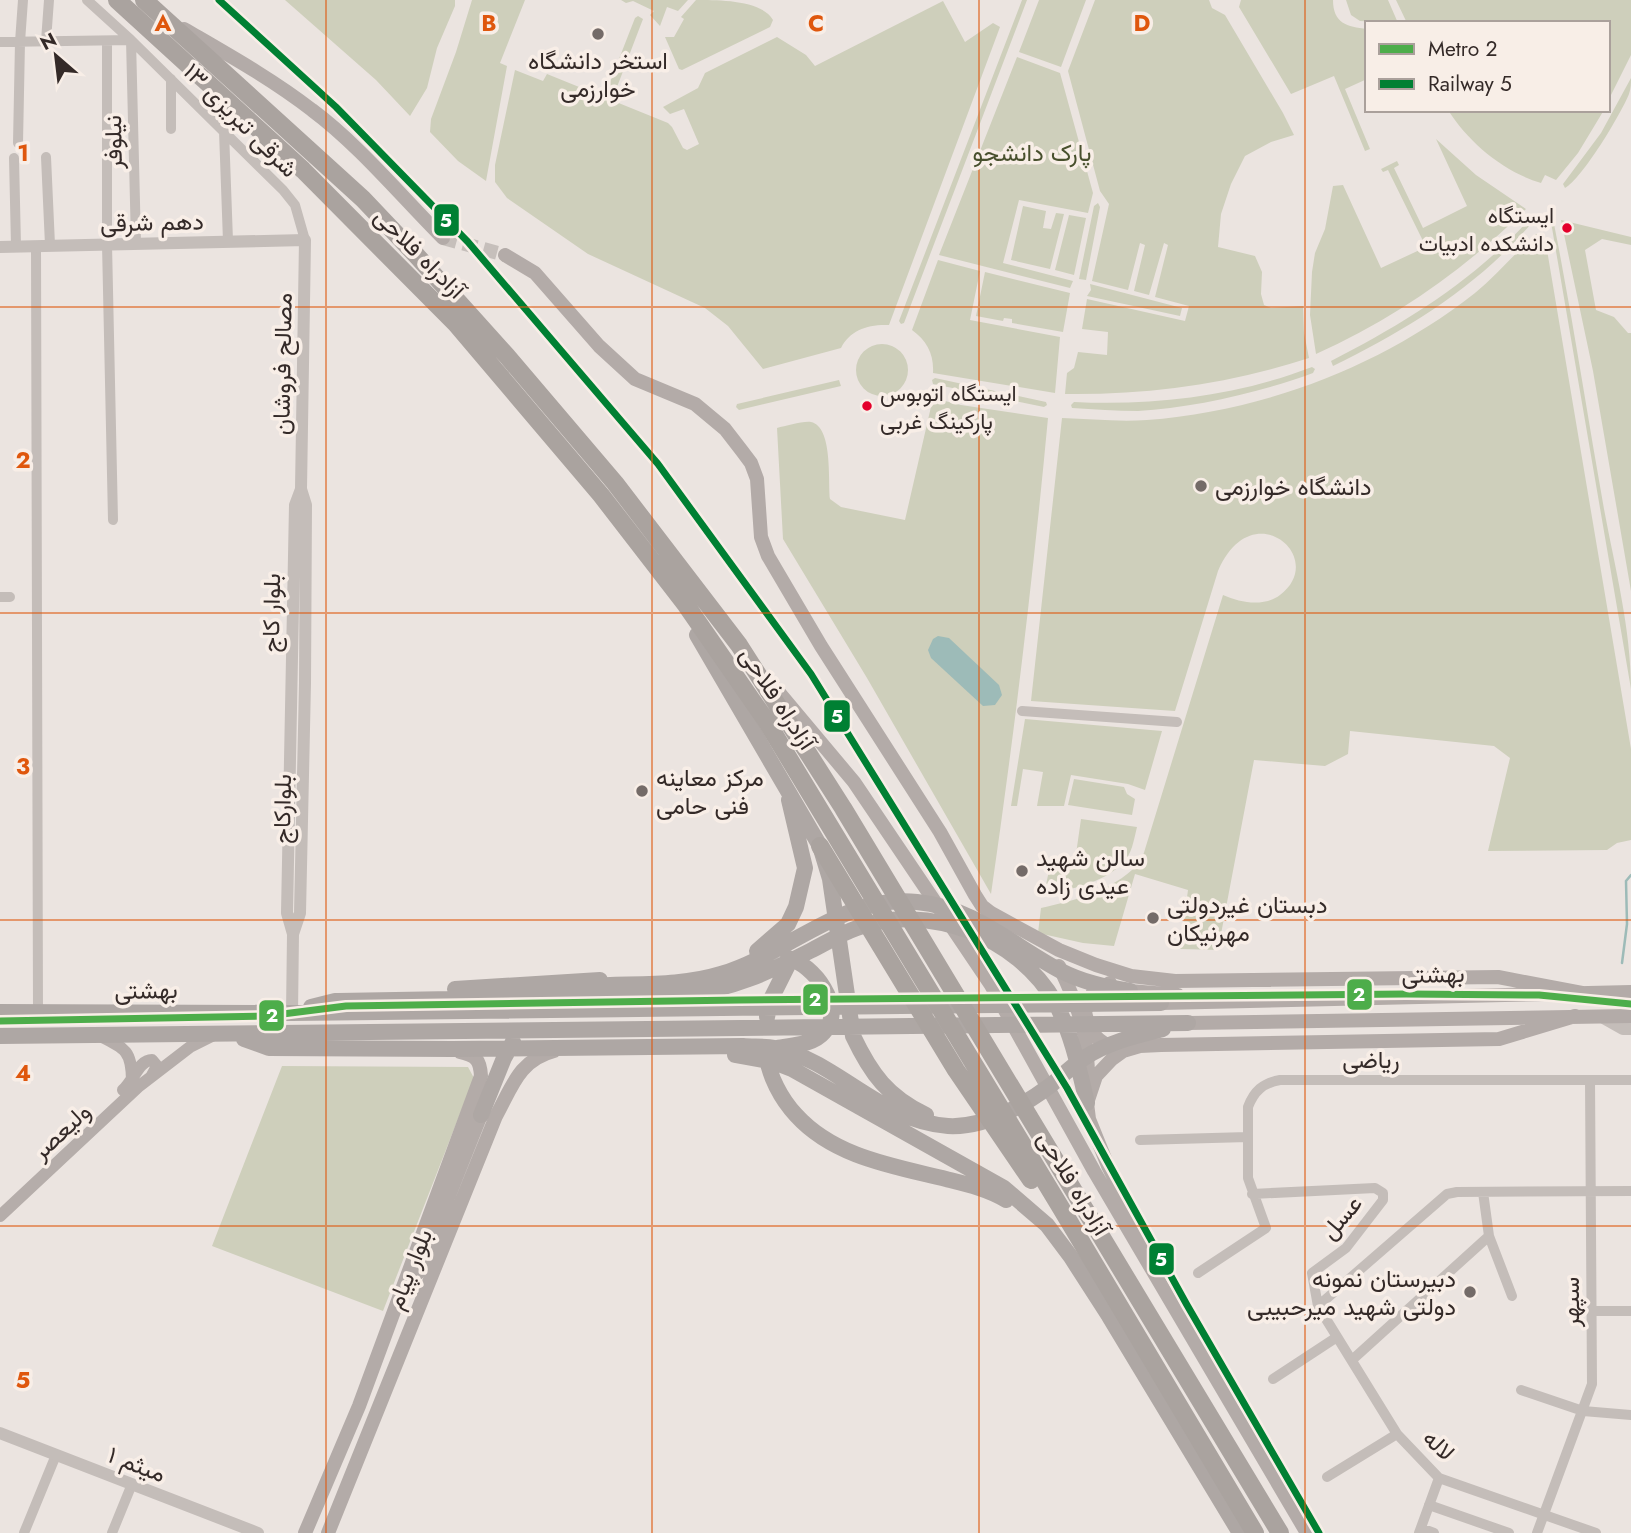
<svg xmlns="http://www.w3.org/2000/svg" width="1631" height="1533" font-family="Jost,Vazirmatn,sans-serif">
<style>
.green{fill:#cecfbb}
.water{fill:#9dbbb8}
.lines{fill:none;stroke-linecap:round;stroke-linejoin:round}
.stream{stroke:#9dbbb8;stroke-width:2.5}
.primary-tunnel{stroke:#c6bfbb;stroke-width:14;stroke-dasharray:14 7;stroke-linecap:butt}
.minor{stroke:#c4bdb9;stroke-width:10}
.tertiary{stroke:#c4bdb9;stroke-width:12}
.secondary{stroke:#b5adaa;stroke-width:12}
.primary{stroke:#b3aba8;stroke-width:14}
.trunk{stroke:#aea7a4;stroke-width:16}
.motorway{stroke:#aaa39f;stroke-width:18}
.rail-1-casing{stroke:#f8eee7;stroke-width:12}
.rail-1{stroke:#008033;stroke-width:7}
.metro-1-casing{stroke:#f8eee7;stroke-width:12}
.metro-1{stroke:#4dad4a;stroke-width:7}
.grid{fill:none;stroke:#df570d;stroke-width:2;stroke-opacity:0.55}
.poi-dot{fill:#746b68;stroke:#f8eee7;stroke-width:2.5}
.bus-dot{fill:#e4002b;stroke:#f8eee7;stroke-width:2.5}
.labels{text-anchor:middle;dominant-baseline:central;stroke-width:7;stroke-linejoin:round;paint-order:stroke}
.bus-label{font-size:22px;fill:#342a28;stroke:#f8eee7;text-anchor:end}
.poi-label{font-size:24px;fill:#342a28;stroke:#f8eee7;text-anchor:start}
.street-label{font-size:24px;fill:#342a28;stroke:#f8eee7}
.park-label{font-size:24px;fill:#48502d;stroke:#f8eee7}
.grid-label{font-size:23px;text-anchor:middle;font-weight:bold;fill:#df570d;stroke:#f8eee7;stroke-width:7;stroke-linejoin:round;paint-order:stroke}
.line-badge{stroke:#f8eee7;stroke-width:2.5}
.badge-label{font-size:19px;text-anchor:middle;font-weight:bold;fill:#fff}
</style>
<rect width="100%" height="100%" fill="#ebe4e0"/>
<!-- green -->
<path class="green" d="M285 0H455V6L437 48 427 88 410 116 376 80Z
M472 0H525L500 63 507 66 486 181 458 161 430 132 431 119 456 52Z
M621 0H688L678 11 667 7 660 26 650 15 654 11 633 1 626 3Z
M696 0C719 0 762 0 773 20L770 27 682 70 679 69 665 37H674L684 19 681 17Z
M1022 0H1027L904 323 901 324 899 321Z
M1039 0H1086L1061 67 1019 52Z
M1095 0H1209L1212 8 1225 15 1283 113 1294 135 1271 142 1245 156 1231 184 1221 214 1218 247 1255 256 1262 272 1261 294 1264 305 1271 308 1303 306 1304 333 1309 358C1229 384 1149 395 1065 394L1067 373 1074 368 1078 352 1107 355 1108 332 1082 329 1087 299 1185 321 1189 306 1155 297 1168 245 1164 243 1149 295 1134 291 1145 245 1140 243 1128 290 1092 281 1109 204 1100 191 1068 71Z
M1241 0H1333C1333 23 1347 27 1367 29V79L1345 89 1370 149 1365 151 1334 76 1291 94 1239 7Z
M1346 0H1388L1398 23 1360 21 1351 15Z
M1396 0H1631V55L1608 101V23H1407Z
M943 1 965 42 993 23 1000 27 889 325C868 324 850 330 841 348L763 369 728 326 705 308 588 254 507 198 495 182V165L515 70 543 81 547 74 668 123 672 127 683 148 687 150 699 144 684 109 670 114 663 107 698 88 705 73 777 37 806 55 815 66Z
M638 16 643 19 617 87 611 89 608 87 635 18Z
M1017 57 1060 73 1093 193 1088 213 1019 200 1003 263 1073 281 1070 288 939 255Z
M1631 78C1631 84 1631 88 1629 94 1621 114 1582 179 1565 188L1563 184 1601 133Z
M1448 110H1604L1578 153 1556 180 1545 175 1541 183C1504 172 1469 143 1448 110Z
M1436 139 1476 175 1526 209C1464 270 1396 318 1316 354L1310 315 1312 272 1315 253 1325 229 1333 186 1343 185 1381 268 1426 247 1388 170 1383 172 1381 169 1397 161 1399 165 1394 168 1423 228 1467 206Z
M1098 203 1100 207 1086 280 1079 279 1094 206Z
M1023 206 1046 211 1043 228 1051 229 1056 213 1064 214 1050 269 1011 260Z
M1069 215 1086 218 1074 275 1055 270Z
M1561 220 1631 237V245L1602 239 1585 250 1596 310 1614 317 1628 333H1631V591L1593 371Z
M1551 222 1554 224C1573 319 1587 414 1604 509 1615 568 1631 629 1631 689Z
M1526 223 1530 225C1477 287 1405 331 1333 366L1331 361C1403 324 1470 283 1526 223Z
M1536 234H1541L1546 244 1631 749V840L1617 843 1607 850 1488 851 1510 758 1494 746 1350 731 1348 754 1325 766 1254 760 1218 950 1180 949 1188 890 1135 874 1114 946 1083 943 1038 933 1041 908C1077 900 1119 889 1142 859L1223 595C1241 603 1264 607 1280 595 1329 558 1252 492 1218 571L1175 711 1031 701 1062 418C1090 419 1119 422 1147 420 1265 411 1382 366 1475 293 1497 275 1515 253 1536 234Z
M938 260 980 271 970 320 1060 337 1055 393 933 373C934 354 927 341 912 330Z
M985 272 1070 293 1063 332 1012 323V319L1004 318 1003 321 976 316Z
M1090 284 1182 308 1180 316 1087 296 1091 290Z
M856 370a26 26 0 1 1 52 0a26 26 0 1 1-52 0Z
M1312 367 1315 369 1313 373C1262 392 1193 408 1138 411 1116 411 1094 409 1072 408L1071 405 1074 402C1154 406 1237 396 1312 367Z
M935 378 1046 402 1047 405 1044 407 933 384 932 380Z
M839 380 841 386 739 410 736 407 737 404Z
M933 398 961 405 1048 418C1033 578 1014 736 991 894L867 678 783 539 777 428C786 426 802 421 811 422 833 427 828 480 830 499L841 507 905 520Z
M1025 719 1162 731 1145 790 1128 784 1071 775 1064 806H1037L1043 772 1023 769 1017 806H1011Z
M1074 779 1124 787 1127 794 1135 799 1132 815 1068 805Z
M1081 819 1137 827C1134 839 1132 855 1122 864 1102 883 1071 890 1044 894L1050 866 1074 868Z
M282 1066 468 1067 474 1078 383 1311 212 1246Z"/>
<!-- water -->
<path class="water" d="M938 636 949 638 999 685 1002 695 995 705 983 706 931 658 928 650 933 639Z"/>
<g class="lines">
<!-- stream -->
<path class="stream" d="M1622 963 1627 924 1626 881 1631 875"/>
<!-- primary-tunnel -->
<path class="primary-tunnel" d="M443 238 505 255"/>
<!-- minor -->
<path class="minor" d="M87 0 131 40 283 190 295 205 305 240
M131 40 136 243
M46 41 49 0
M107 41V244L113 520
M0 42 131 40
M171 79V129
M224 131 228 241
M18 143 20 42 23 0
M46 157 50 245
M14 158 16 246
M36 246 38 1012
M0 597H10
M1022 711 1177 722
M1140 1140 1248 1137
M1483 1192 1489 1236 1512 1296
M1252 1194 1375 1188 1383 1193V1200L1346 1248 1312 1273 1318 1306 1397 1434 1439 1478 1596 1533
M1198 1273 1266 1228 1248 1178V1107C1254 1091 1263 1083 1280 1080H1631
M1318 1306 1447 1194 1457 1192 1631 1191
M1591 1311H1631
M1352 1360 1489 1236
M1273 1379 1337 1337
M1521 1390 1583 1411 1631 1415
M1327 1477 1397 1434
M1429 1505 1509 1533
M1421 1528 1434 1533
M24 1533 56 1455
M112 1533 132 1484
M1419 1533 1439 1478
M1537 1533 1592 1384 1590 1080"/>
<!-- tertiary -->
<path class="tertiary" d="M0 247 305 240 301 489 295 505 287 913 293 934
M292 1013 293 934 300 913 305 683 306 505 301 489
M1600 1016 1623 1029H1631
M0 1433 258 1533"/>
<!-- secondary -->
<path class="secondary" d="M100 1036C125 1048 132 1051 132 1081
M123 1090C134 1080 139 1060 152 1060L157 1066 151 1077
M0 1216 138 1087 190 1047 214 1035"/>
<!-- primary -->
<path class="primary" d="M184 29C227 54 272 79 312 110 358 144 402 197 443 238
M505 255 535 273 599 346 635 379 695 404 725 429 742 451 751 463 757 479 761 537 768 556 821 646 940 832 975 895 982 906 991 913 1059 950 1096 965 1131 976 1175 981 1498 977 1582 993
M771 683 854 782 991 985 1094 1171 1307 1533
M1059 966C1081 1012 1089 1037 1088 1088
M1110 983 1093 992 1085 1012C1089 1031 1096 1042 1115 1048
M1130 991 1178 995
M1161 1003 1631 992
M1188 1023 1631 1016
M1159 1264 1108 1166 1089 1119 1087 1103 1096 1076 1112 1059 1123 1051 1140 1046 1161 1045 1499 1039 1575 1016
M418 1273 481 1115
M305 1533 359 1406 481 1076C480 1059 476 1056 460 1052
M328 1533 496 1116C512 1087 519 1060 554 1051"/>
<!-- trunk -->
<path class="trunk" d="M697 635 820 846 830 879 853 1036C871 1074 888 1097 926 1115
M757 951 788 924 796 907 805 868 789 800
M589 986C633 983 679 987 721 974 788 954 843 894 917 902 973 907 1012 945 1059 970 1082 982 1105 987 1130 991
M455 989 600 980
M311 1007 335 1001C413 1000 491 998 568 997 607 996 647 997 685 994 729 991 771 971 810 951 826 943 840 934 857 928 928 902 1018 937 1055 1002 1072 1034 1079 1069 1087 1103
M0 1012 292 1013 1161 1003
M767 1017 771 999 790 961
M0 1036 1188 1023
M244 1039 269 1048 452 1049 743 1046C753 1047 764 1046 775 1048 838 1061 879 1121 948 1126 984 1128 1023 1106 1051 1085 1062 1076 1072 1066 1084 1058 1109 1042 1135 1036 1163 1029
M777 1048C792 1045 813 1045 824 1032 847 1008 813 964 788 958
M766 1054C769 1076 781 1099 796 1115 834 1157 893 1166 946 1179 966 1184 988 1189 1006 1200
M735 1055 774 1062 792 1069 1004 1188 1047 1225 1071 1257 1109 1316 1240 1533
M481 1115 504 1058 513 1042"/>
<!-- motorway -->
<path class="motorway" d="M117 0 303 170 456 324 601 495 686 605 765 719 1061 1208 1255 1533
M144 0 363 199 417 256 507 356 615 483 739 645 843 808 1280 1533
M820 846 956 1070 1031 1180"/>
<!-- rail-1 casing -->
<g class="rail-1-casing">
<path id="rail-1" d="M219 0 336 107 468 242 658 464 811 674 1067 1088 1187 1305 1319 1533"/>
</g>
<!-- rail-1 -->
<use href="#rail-1" class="rail-1"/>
<!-- metro-1 casing -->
<g class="metro-1-casing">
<path id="metro-1" d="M0 1021 267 1016 346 1006 739 1000 1406 994 1539 995 1631 1004"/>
</g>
<!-- metro-1 -->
<use href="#metro-1" class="metro-1"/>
</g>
<!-- grid -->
<path class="grid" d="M326 0V1533M652 0V1533M979 0V1533M1305 0V1533M0 307H1631M0 613H1631M0 920H1631M0 1226H1631"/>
<!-- markers -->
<g class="poi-dot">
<circle cx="598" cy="34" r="7"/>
<circle cx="1201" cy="486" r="7"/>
<circle cx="642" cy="791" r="7"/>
<circle cx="1022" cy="871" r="7"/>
<circle cx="1153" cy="918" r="7"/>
<circle cx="1470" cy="1292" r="7"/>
</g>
<g class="bus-dot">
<circle cx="1567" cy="228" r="6"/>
<circle cx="867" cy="406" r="6"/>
</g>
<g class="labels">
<!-- bus labels -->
<g class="bus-label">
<text x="1554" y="215">ایستگاه<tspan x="1554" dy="28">دانشکده ادبیات</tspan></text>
<text x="880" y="393" text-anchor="start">ایستگاه اتوبوس<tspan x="880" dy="28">پارکینگ غربی</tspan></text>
</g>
<!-- poi labels -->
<g class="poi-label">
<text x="598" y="60" text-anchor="middle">استخر دانشگاه<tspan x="598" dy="28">خوارزمی</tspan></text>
<text x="1215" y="486">دانشگاه خوارزمی</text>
<text x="656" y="777">مرکز معاینه<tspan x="656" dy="28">فنی حامی</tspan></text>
<text x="1036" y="857">سالن شهید<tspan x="1036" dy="28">عیدی زاده</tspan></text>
<text x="1167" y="904">دبستان غیردولتی<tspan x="1167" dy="28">مهرنیکان</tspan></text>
<text x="1456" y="1278" text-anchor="end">دبیرستان نمونه<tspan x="1456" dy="28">دولتی شهید میرحبیبی</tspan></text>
</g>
<!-- street labels -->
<g class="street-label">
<text transform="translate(241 120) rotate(45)">۱۳ شرقی تبریزی</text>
<text transform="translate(113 142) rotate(-91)">نیلوفر</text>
<text transform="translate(152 222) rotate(-1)">دهم شرقی</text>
<text transform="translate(420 253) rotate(45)">آزادراه فلاحی</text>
<text transform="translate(282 364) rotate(-89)">مصالح فروشان</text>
<text transform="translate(271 613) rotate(-89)">بلوار کاج</text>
<text transform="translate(778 698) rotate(57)">آزادراه فلاحی</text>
<text transform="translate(282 809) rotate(-89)">بلوارکاج</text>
<text transform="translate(1433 974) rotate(-1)">بهشتى</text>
<text transform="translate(146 990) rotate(-1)">بهشتی</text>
<text x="1371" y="1059">ریاضی</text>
<text transform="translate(61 1131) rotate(-43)">ولیعصر</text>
<text transform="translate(1074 1183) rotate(59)">آزادراه فلاحی</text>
<text transform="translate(1341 1217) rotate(-49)">عسل</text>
<text transform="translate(409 1269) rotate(-68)">بلوار پیام</text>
<text transform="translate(1570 1302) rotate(-90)">سپهر</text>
<text transform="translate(1439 1445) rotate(44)">لاله</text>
<text transform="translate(137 1464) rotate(21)">میثم ۱</text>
</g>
<!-- park labels -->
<g class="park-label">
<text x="1032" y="152">پارک دانشجو</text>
</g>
</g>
<g class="grid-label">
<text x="163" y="31">A</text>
<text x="489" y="31">B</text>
<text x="816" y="31">C</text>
<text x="1142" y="31">D</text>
<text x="23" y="161">1</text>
<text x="23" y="468">2</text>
<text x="23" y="774">3</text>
<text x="23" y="1081">4</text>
<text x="23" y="1388">5</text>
</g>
<g class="line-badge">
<rect x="433" y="203" width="27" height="34" rx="7" fill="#008033"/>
<rect x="823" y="699" width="28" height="34" rx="7" fill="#008033"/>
<rect x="1346" y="978" width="27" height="33" rx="7" fill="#4dad4a"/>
<rect x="802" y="983" width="27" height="33" rx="7" fill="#4dad4a"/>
<rect x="258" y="999" width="27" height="33" rx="7" fill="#4dad4a"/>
<rect x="1148" y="1242" width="27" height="34" rx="7" fill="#008033"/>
</g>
<g class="badge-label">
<text x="446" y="227">5</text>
<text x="837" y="723">5</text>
<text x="1359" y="1001">2</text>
<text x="815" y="1006">2</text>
<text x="272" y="1022">2</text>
<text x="1161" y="1266">5</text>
</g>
<!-- legend -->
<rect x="1365" y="21" width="245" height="91" fill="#f8eee7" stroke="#aaa09b" stroke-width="2"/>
<rect x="1379" y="44" width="35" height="10" fill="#4dad4a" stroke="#aaa09b" stroke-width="2"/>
<text x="1428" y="56" font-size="21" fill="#342a28">Metro 2</text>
<rect x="1379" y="79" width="35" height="10" fill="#008033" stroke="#aaa09b" stroke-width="2"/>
<text x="1428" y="91" font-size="21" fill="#342a28">Railway 5</text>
<!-- north arrow -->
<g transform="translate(56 56) rotate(332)" stroke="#f8eee7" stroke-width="5" paint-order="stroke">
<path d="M0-5L12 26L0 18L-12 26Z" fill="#342a28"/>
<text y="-10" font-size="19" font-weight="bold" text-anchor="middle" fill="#342a28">N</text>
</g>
</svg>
